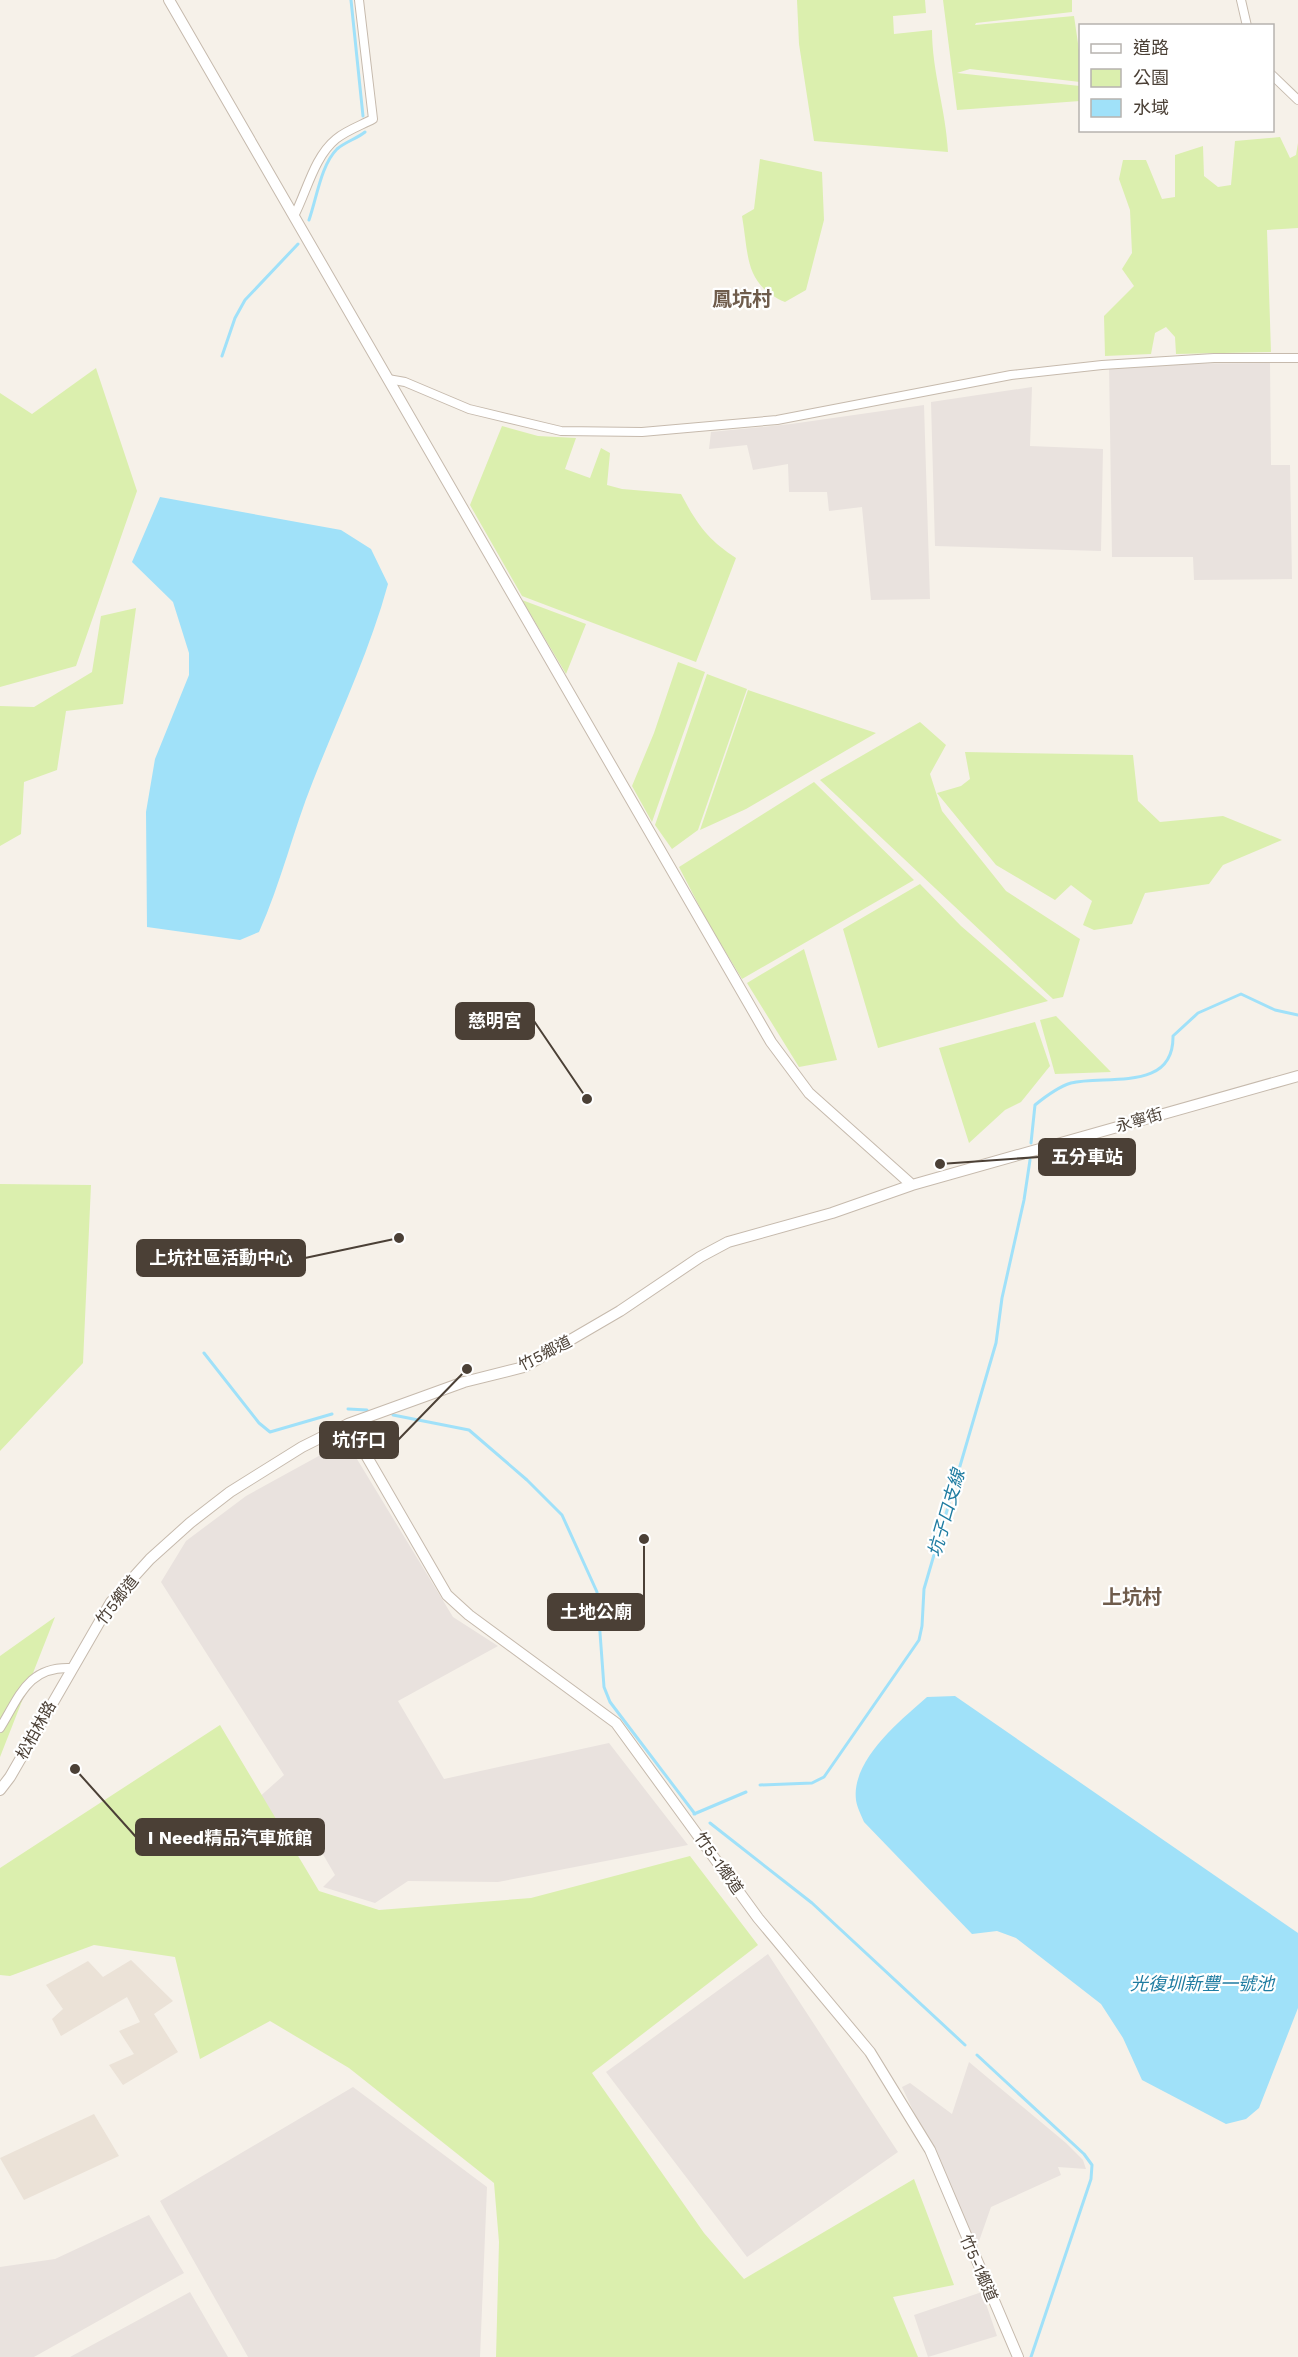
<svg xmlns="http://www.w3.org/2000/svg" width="1298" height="2357" font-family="'Work Sans','Noto Sans TC',sans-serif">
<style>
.residential{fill:#ebe2d7}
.industrial{fill:#e9e2de}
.green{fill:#dbefae}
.water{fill:#a0e1f9}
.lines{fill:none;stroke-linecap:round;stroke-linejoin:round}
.stream{stroke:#a0e1f9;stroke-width:3}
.minor-casing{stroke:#c6baad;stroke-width:10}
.tertiary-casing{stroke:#c6baad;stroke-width:12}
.minor{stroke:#fff;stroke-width:8}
.tertiary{stroke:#fff;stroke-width:10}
.labels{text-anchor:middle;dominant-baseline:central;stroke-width:4.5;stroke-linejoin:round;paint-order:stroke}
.street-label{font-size:16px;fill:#4b4036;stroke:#fff}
.water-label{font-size:18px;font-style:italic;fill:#1f7ca1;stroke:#fff}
.quarter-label{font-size:20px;font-weight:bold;fill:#6f5c4c;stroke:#fff}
.leader{fill:none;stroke:#4b4036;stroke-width:2}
.callout-dot{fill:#4b4036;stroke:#fff;stroke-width:2}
.callout{fill:#4b4036;stroke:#4b4036;stroke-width:2}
.callout-label{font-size:18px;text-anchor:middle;font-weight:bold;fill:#fff}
</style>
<rect width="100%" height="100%" fill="#f6f1e9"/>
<!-- residential -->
<path class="residential" d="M131 1960 173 2001 154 2014 178 2052 123 2085 109 2065 134 2054 119 2031 140 2022 127 1997 61 2036 52 2019 63 2009 46 1985 88 1961 103 1977Z
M94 2114 119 2156 24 2200 0 2158Z"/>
<!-- industrial -->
<path class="industrial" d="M1270 363 1271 465H1290L1292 579 1194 580 1193 557H1112L1109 364Z
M1032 387 1030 446 1103 449 1101 551 935 546 931 402Z
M924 405 930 599 871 600 862 507 829 511 827 492H789L788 464 753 470 747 445 709 449 711 432 791 424Z
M346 1441 453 1617 498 1646 398 1701 444 1779 609 1743 688 1845 498 1882 408 1881 375 1903 323 1887 335 1875 307 1827 264 1845 248 1807 284 1775 161 1582 186 1541 246 1496Z
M768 1954 898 2152 747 2257 606 2072Z
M969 2062 1066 2143 1083 2160 1086 2169 1058 2167 1061 2175 991 2207 977 2247 902 2087 910 2083 952 2114Z
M353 2087 487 2187 480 2357H248L160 2201Z
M149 2215 184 2273 34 2357H0V2267L55 2259Z
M190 2292 228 2357H70Z
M982 2292 997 2336 928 2357 914 2315Z"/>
<!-- green -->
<path class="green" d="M797 0H925L926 13 893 16 894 34 932 30C932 72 946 110 948 152L814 141 799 44Z
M943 0H1072V12L976 23 975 25 1074 16 1080 57V82L970 69 957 73 1080 86V101L957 110Z
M1280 137 1290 158 1296 155 1298 143V228L1267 230 1271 352 1176 354 1175 337 1166 327 1155 333 1151 354 1105 356 1104 316 1134 286 1122 269 1132 253 1130 210 1119 179 1123 160H1146L1162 199 1175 197V155L1203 146 1204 176 1218 187 1231 185 1235 141Z
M760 159 822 172 824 220 806 290 785 302C744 284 749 256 742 216L754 209Z
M96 368 137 491 76 666 0 687V393L32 414Z
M502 426 538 436 576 438 565 469 590 478 601 448 610 453 607 485 622 489 681 494C697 524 707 539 736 558L696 662 522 596 470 505Z
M522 600 586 624 566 674Z
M136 608 123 704 66 711 57 770 24 782 21 834 0 846V706L34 707 92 672 101 616Z
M678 662 705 672 652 822 632 786 654 733Z
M707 674 747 689 698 830 672 849 655 825Z
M748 690 876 733 746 809 700 830Z
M920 722 946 745 930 774 942 811 1006 891 1080 939 1063 997 1053 999 820 780Z
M965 752 1133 755 1138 801 1160 822 1223 816 1282 840 1223 865 1209 884 1145 893 1132 924 1094 930 1083 925 1092 901 1071 885 1055 900 996 865 937 793 961 786 970 779Z
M814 782 914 880 742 979 708 923 679 867Z
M920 884 961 926 1048 1001 878 1048 843 929Z
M804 949 837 1060 799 1067 747 983Z
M1056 1016 1111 1072 1055 1074 1040 1020Z
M1035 1022 1050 1066 1021 1102 1005 1110 969 1143 939 1048Z
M0 1184 91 1185 83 1363 0 1451Z
M55 1617 0 1757V1656Z
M220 1725 319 1891 379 1910 531 1898 690 1856 758 1945 592 2073 704 2233 744 2279 914 2179 954 2285 893 2297 918 2357H496L499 2242 494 2183 349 2068 270 2021 200 2059 175 1957 94 1945 10 1976 0 1975V1868Z"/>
<!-- water -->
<path class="water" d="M160 497 341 530 371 549 388 584C369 653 339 715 313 781 293 831 281 883 259 932L240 940 147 927 146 812 155 759 189 675V653L173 602 132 562Z
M955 1696 1298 1933V2008L1259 2108 1246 2119 1226 2124 1142 2080 1123 2038 1101 2004 1016 1938 997 1931 972 1934 864 1822C861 1815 857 1807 856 1800 851 1760 901 1720 927 1697Z"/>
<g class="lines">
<!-- stream -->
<path class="stream" d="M351 0 363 116
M309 220C317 197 321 165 337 149 345 142 358 138 365 132
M222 356 235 318 245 300 298 244
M1031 1143 1035 1105C1046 1096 1058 1087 1071 1083 1107 1075 1174 1092 1173 1036L1198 1013 1241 994 1275 1010 1298 1015
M204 1353 259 1423 270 1432 332 1414
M348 1409 367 1410
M393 1415 469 1430 527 1480 562 1515 597 1592 604 1687 610 1702 695 1814
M760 1785 812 1783 824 1777 919 1640 922 1626 924 1589 996 1343 1002 1298 1024 1200 1030 1160
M694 1814 746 1792
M710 1823 812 1903 965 2045
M977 2055 1084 2154 1092 2165 1091 2179 1031 2357"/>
<!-- minor casing -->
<g class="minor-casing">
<path id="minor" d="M1241 0 1247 26
M1272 75 1298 100
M294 216C307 191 314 157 336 139 347 130 362 125 373 119L359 0
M388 379 405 382 469 409 561 431 642 432 777 420 1011 375 1102 365 1214 358H1298
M0 1728C19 1698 27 1666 71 1668"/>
</g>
<!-- tertiary casing -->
<g class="tertiary-casing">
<path id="tertiary" d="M169 0 771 1042 809 1093 912 1185
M348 1424 447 1595 469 1615 616 1723 758 1918 870 2052 930 2150 1018 2357
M0 1790 10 1777 111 1602 150 1559 190 1523 230 1492 302 1447 348 1424 464 1382 524 1367 620 1311 700 1257 728 1242 832 1213 912 1185 1298 1076"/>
</g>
<!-- minor -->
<use href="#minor" class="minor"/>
<!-- tertiary -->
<use href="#tertiary" class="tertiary"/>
</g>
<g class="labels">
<!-- street labels -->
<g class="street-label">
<text transform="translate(1139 1120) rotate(-16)">永寧街</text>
<text transform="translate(545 1353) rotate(-27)">竹5鄉道</text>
<text transform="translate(117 1600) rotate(-52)">竹5鄉道</text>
<text transform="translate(36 1730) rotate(-61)">松柏林路</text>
<text transform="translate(719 1863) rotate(55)">竹5-1鄉道</text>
<text transform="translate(979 2268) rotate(67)">竹5-1鄉道</text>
</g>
<!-- water labels -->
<g class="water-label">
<text transform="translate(946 1513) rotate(-74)">坑子口支線</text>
<text x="1202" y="1983">光復圳新豐一號池</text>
</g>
<!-- quarter labels -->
<g class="quarter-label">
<text x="742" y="299">鳳坑村</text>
<text x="1132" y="1597">上坑村</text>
</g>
</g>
<!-- callouts -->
<path class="leader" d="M587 1099L534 1021M940 1164L1039 1157M399 1238L305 1258M467 1369L398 1440M644 1539L644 1612M75 1769L136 1837"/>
<g class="callout-dot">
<circle cx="587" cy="1099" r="6"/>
<circle cx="940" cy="1164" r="6"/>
<circle cx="399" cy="1238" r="6"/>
<circle cx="467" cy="1369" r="6"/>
<circle cx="644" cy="1539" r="6"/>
<circle cx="75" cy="1769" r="6"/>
</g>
<g class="callout">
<rect x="456" y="1003" width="78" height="36" rx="6"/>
<rect x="1039" y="1139" width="96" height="36" rx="6"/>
<rect x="137" y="1240" width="168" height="36" rx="6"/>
<rect x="320" y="1422" width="78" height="36" rx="6"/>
<rect x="548" y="1594" width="96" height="36" rx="6"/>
<rect x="136" y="1819" width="188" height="36" rx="6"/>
</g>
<g class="callout-label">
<text x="495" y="1027">慈明宮</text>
<text x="1087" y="1163">五分車站</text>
<text x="221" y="1264">上坑社區活動中心</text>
<text x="359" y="1446">坑仔口</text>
<text x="596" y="1618">土地公廟</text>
<text x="230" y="1844">I Need精品汽車旅館</text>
</g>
<!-- legend -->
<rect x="1079" y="24" width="195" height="108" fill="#ffffff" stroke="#b7b3af" stroke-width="1.5"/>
<rect x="1091" y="44" width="30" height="9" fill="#ffffff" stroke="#b7b3af" stroke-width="1.5"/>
<text x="1133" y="54" font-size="18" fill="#4b4036">道路</text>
<rect x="1091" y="69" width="30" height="18" fill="#dbefae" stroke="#b7b3af" stroke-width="1.5"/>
<text x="1133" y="84" font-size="18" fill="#4b4036">公園</text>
<rect x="1091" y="99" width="30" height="18" fill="#a0e1f9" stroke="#b7b3af" stroke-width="1.5"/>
<text x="1133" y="114" font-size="18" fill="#4b4036">水域</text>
</svg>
